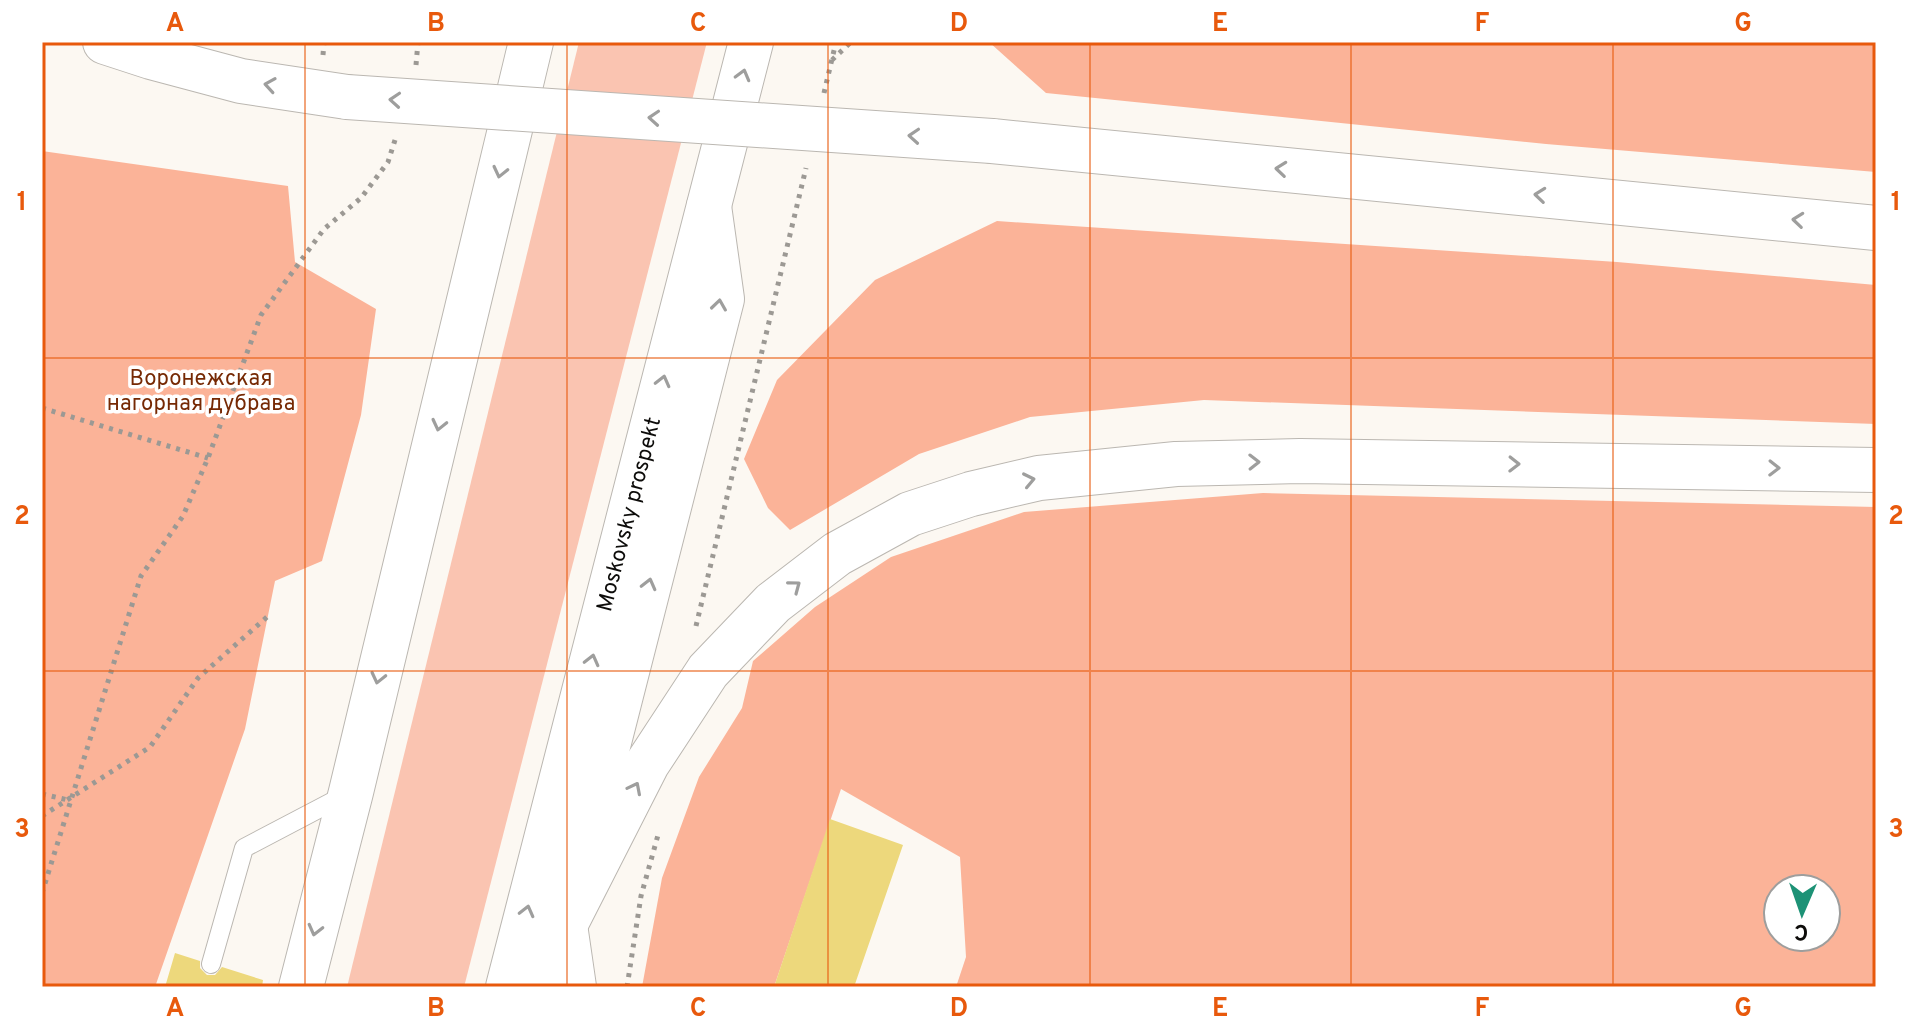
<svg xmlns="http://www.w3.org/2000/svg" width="1918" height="1029" font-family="Overpass,sans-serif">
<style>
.green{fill:#fac4b1}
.forest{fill:#fbb398;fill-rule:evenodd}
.building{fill:#edd87c}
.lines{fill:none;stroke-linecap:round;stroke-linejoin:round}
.service-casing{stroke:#bbb7b1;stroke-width:20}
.tertiary-casing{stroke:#bbb7b1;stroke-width:46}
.primary-casing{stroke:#bbb7b1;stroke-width:46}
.trunk-casing{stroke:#bbb7b1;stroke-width:46}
.path{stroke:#9c9994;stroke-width:5;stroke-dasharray:4 6;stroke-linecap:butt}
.service{stroke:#fff;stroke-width:18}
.tertiary{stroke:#fff;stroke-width:44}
.primary{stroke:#fff;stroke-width:44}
.trunk{stroke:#fff;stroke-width:44}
.trunk-bridge-casing{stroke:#bbb7b1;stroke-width:46;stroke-linecap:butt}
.trunk-bridge{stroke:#fff;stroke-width:44}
.oneway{stroke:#9e9e9d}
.grid{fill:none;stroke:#e8590c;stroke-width:2;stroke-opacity:0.55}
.labels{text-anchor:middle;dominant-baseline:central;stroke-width:7;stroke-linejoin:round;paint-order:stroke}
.park-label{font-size:22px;fill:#762904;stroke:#fff}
.street-label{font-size:22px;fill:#0d0c0a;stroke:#fff}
.neatline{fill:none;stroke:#e8590c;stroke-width:3}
.grid-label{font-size:26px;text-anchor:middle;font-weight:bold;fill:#e8590c}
</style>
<rect width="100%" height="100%" fill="#fcf8f2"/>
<!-- green -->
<path class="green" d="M579 42H707L464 987H347Z"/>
<!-- forest -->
<path class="forest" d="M989 42H1876V172L1546 144 1046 93Z
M42 151 288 186 295 262 376 309 361 415 322 561 275 581 245 729 155 987H42Z
M997 221 1617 262 1876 285V424L1204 400 1030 417 919 454 790 530 768 508 744 459 777 380 875 280Z
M1263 493 1876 507V987H956L966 957 960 857 841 789 774 987H642L662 878 699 777 742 708 753 661 815 607 891 557 1024 512ZM1778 889H1826V937H1778Z"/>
<!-- building -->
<path class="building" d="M830 819 903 845 854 987H774Z
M175 953 200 961V968L207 975H215L222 967 263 980 262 987H165Z"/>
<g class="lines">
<!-- service casing -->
<g class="service-casing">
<path id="service" d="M211 964 244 848 345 795"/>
</g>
<!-- tertiary casing -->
<g class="tertiary-casing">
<path id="tertiary" d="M574 987 565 925 596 793 722 299 709 206"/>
</g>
<!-- primary casing -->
<g class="primary-casing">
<g id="primary">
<path id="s1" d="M508 987 751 42"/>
</g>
</g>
<!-- trunk casing -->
<g class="trunk-casing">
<path id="trunk" d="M105 42 151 57 241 81 347 97
M992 141 1876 228
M301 987 351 792 531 42
M549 987 565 925 647 764 708 671 773 603 837 554 910 514 971 494 1039 478 1176 464 1300 461 1876 470"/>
</g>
<!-- path -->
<path class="path" d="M323 55 324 42
M832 60 851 42
M416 65 418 42
M824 93 836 42
M42 408 208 458
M696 626 806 168
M42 794 68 800
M42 816 150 747 198 678 267 617
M42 893 141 576 183 516 208 458 261 315 324 229 361 198 388 162 395 140
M627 987 641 896 658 835"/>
<!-- service -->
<use href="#service" class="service"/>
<!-- tertiary -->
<use href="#tertiary" class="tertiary"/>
<!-- primary -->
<use href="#primary" class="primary"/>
<!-- trunk -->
<use href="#trunk" class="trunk"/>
<!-- trunk-bridge casing -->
<g class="trunk-bridge-casing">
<path id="trunk-bridge" d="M347 97 992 141"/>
</g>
<!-- trunk-bridge -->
<use href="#trunk-bridge" class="trunk-bridge"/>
</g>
<!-- one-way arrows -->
<defs><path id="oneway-chevron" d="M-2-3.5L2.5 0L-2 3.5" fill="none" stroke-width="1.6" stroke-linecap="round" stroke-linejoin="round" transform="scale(2)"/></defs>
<g class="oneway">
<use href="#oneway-chevron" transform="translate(743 75) rotate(-75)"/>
<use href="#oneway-chevron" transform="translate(270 85) rotate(-171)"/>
<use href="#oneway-chevron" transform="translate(395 100) rotate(-176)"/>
<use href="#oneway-chevron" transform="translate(654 118) rotate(-176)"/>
<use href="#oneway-chevron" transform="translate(914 136) rotate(-176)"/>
<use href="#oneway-chevron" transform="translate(1281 169) rotate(-174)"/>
<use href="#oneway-chevron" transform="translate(500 172) rotate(103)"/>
<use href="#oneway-chevron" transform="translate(1540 195) rotate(-174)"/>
<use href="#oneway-chevron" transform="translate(1798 220) rotate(-174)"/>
<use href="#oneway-chevron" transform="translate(719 305) rotate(-82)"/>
<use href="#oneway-chevron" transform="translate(663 381) rotate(-76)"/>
<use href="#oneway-chevron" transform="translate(439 425) rotate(103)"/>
<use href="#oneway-chevron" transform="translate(1254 462) rotate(-1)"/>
<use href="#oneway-chevron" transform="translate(1514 464) rotate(1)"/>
<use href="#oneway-chevron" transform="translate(1774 468) rotate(1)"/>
<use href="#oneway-chevron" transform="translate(1029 480) rotate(-12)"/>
<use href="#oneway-chevron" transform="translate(649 584) rotate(-76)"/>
<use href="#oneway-chevron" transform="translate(795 586) rotate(-37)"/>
<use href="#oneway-chevron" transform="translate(592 660) rotate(-76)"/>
<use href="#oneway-chevron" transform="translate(378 678) rotate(103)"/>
<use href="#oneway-chevron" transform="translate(635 788) rotate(-63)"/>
<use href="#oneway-chevron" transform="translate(527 911) rotate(-76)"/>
<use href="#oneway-chevron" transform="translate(315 930) rotate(104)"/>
</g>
<!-- grid -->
<path class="grid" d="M305 42V987M567 42V987M828 42V987M1090 42V987M1351 42V987M1613 42V987M42 358H1876M42 671H1876"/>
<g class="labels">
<!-- park labels -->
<g class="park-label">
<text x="201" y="379">Воронежская<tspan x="201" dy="25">нагорная дубрава</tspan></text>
</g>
<!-- street labels -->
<g class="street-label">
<text stroke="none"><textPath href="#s1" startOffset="488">Moskovsky prospekt</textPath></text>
</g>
</g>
<!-- border -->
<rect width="1918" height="1029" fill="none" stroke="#ffffff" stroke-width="88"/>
<!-- north arrow -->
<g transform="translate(1802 913) rotate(182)"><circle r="38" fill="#ffffff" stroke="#9e9e9d" stroke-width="2"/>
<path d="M0-6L14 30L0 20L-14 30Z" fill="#1d9276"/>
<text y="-12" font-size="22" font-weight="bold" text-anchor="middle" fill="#0d0c0a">С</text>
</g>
<rect x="44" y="44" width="1830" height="941" class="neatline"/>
<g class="grid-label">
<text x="175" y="31">A</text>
<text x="436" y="31">B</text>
<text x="698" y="31">C</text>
<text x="959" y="31">D</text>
<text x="1220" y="31">E</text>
<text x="1482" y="31">F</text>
<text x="1743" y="31">G</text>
<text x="22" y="210">1</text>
<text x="1896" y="210">1</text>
<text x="22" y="524">2</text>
<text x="1896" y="524">2</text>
<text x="22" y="837">3</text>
<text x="1896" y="837">3</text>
<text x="175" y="1016">A</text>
<text x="436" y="1016">B</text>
<text x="698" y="1016">C</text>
<text x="959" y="1016">D</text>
<text x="1220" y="1016">E</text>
<text x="1482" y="1016">F</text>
<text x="1743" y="1016">G</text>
</g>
</svg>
